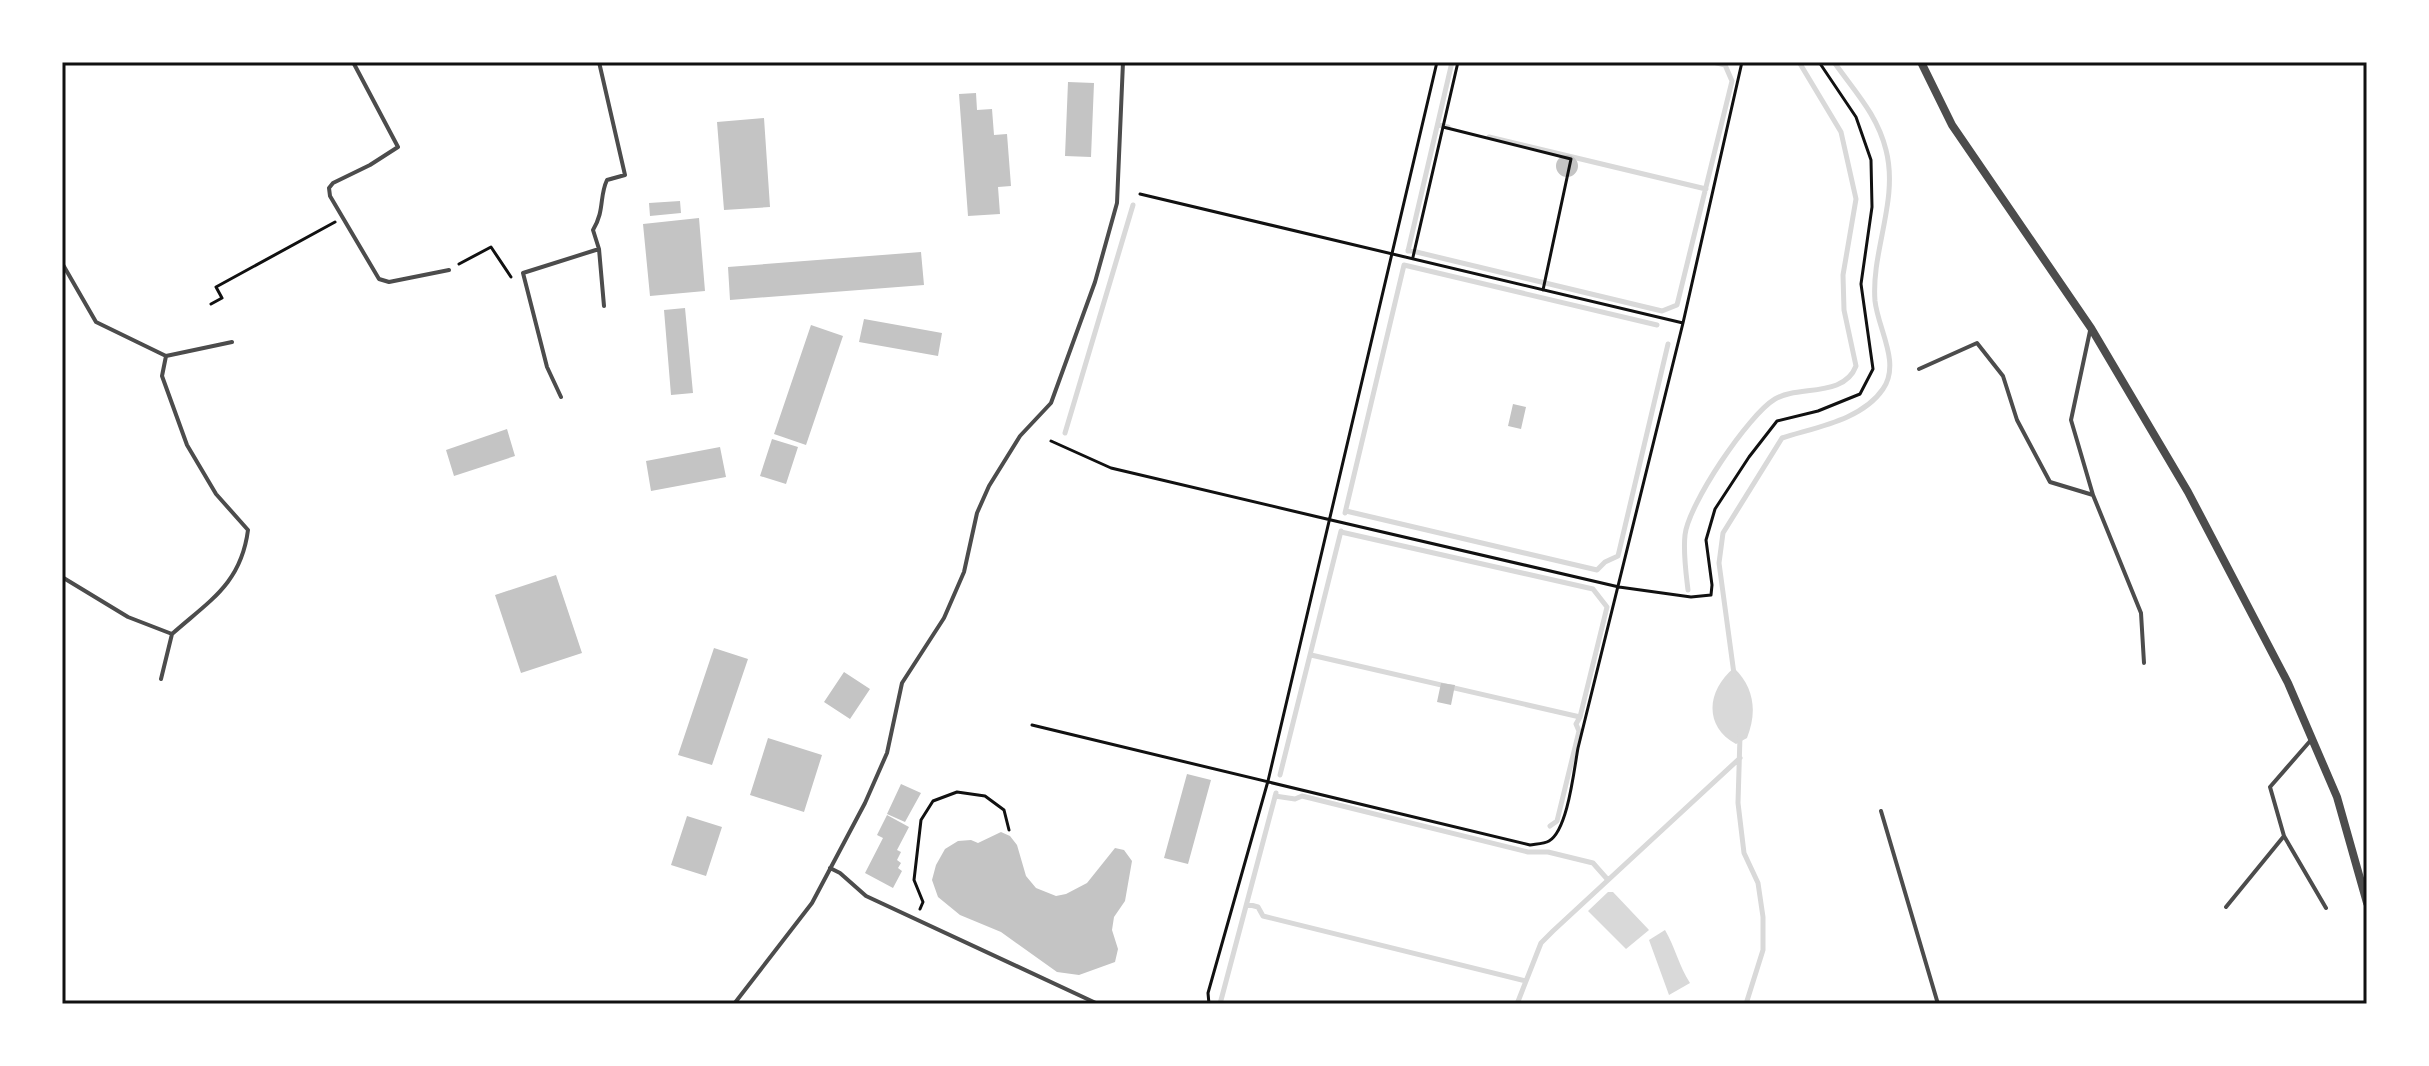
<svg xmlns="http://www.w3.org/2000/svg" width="2429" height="1066" font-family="'PT Serif',serif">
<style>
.water{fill:#d9d9d9}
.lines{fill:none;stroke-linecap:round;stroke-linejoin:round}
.stream{stroke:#d9d9d9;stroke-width:5}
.building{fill:#c4c4c4}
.path{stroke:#111;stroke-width:3}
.service{stroke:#4c4c4c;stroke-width:4}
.minor{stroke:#4c4c4c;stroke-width:8}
.neatline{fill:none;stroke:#111;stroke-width:3}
</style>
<rect width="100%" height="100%" fill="#fff"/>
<!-- water -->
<path class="water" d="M1734 668C1755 688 1757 713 1747 738L1736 744C1703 726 1707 690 1734 668Z
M1608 892H1613L1649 930 1626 949 1588 911Z
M1665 930C1675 947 1679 966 1690 983L1669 995 1649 940Z"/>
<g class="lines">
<!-- stream -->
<path class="stream" d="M1438 125 1448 127
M1489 137 1706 189
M1408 250 1662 311 1677 305 1732 81 1725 65 1713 62
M1408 251 1452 62
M1404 265 1657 325
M1065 433 1133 205
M1346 511 1597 570 1605 562 1618 556 1668 344
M1345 513 1404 265
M1688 590C1686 573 1683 553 1685 535 1688 505 1748 415 1775 399 1798 385 1844 398 1856 366L1844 310 1843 275 1856 199 1841 132 1799 62
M1311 655 1580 717 1607 607 1593 589 1341 532
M1734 674 1719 563 1723 533 1782 438C1816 427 1862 420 1883 389 1901 363 1878 329 1875 301 1871 251 1899 200 1886 150 1877 114 1855 92 1834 62
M1740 736 1738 803 1744 853 1758 883 1763 917V950L1746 1004
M1280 775 1341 531
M1275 796 1295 799 1302 796 1528 852H1548L1593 863 1608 880
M1550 826 1557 821 1579 731 1576 724 1580 717
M1247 904 1258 907 1263 916 1526 981
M1220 1004 1276 793
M1517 1004 1541 943 1553 931 1740 758"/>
</g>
<!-- building -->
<path class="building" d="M1068 82 1094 83 1091 157 1065 156Z
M976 93 977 110 992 109 994 135 1007 134 1011 186 998 187 1000 214 968 216 959 94Z
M764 118 770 207 724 210 717 122Z
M1556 166a11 11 0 1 1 22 0a11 11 0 1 1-22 0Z
M680 201 681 213 650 216 649 203Z
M699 218 705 291 650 296 643 224Z
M921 252 924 285 730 300 728 267Z
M685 308 693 393 671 395 664 310Z
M864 319 942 333 938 356 859 342Z
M811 325 843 336 806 445 774 434Z
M1513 404 1526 407 1521 429 1508 426Z
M507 429 515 456 454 476 446 450Z
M772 439 798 447 786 484 760 476Z
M720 447 726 477 651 491 646 461Z
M556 575 582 653 521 673 495 595Z
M714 648 748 659 712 765 678 755Z
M844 672 870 689 850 719 824 702Z
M1441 683 1455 685 1451 705 1437 702Z
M768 738 822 755 804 812 750 795Z
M1187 774 1211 780 1188 864 1164 858Z
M901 784 921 793 905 822 887 814Z
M887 815 909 827 897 850 901 852 897 860 901 863 898 868 902 871 893 888 865 873 883 838 877 835Z
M687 816 722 827 706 876 671 865Z
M1001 832 1010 836 1017 845 1026 876 1036 888 1056 896 1066 894 1087 883 1115 848 1124 850 1132 861 1125 901 1114 917 1112 930 1118 949 1115 962 1079 975 1057 972 1001 932 960 915 938 897 932 880 936 865 945 849 958 841 971 840 978 843Z"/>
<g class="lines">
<!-- path -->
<path class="path" d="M1443 127 1571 159 1543 290
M1140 194 1683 323 1742 62
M1413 257 1458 62
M459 264 491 247 511 277
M211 304 222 298 216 287 335 222
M1051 441 1111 468 1331 520 1619 587 1691 597 1711 595 1712 585 1706 540 1715 509 1749 457 1777 421 1818 411 1860 394 1873 369 1861 284 1872 207 1871 160 1856 117 1819 62
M1032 725 1530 845C1535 844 1544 844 1549 841 1568 830 1574 769 1578 748L1683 323
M920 909 923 902 914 880 921 820 933 801 957 792 985 796 1004 810 1009 830
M1209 1004 1208 993 1268 781 1437 62"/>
<!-- service -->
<path class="service" d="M353 62 398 147 370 165 333 183 329 188 330 196 379 279 389 282 449 270
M599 62 625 175 607 180C599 197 605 210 593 230L599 249 604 306
M62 263 96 322 166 356
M2090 331 2071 420 2093 495 2141 613 2144 663
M166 356 162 376 187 445 216 494 248 530C241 584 209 601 172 634
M166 356 232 342
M1919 369 1977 343 2003 376 2017 420 2050 482 2093 495
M561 397 547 367 523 273 599 249
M62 577 128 617 172 634 161 679
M1881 811 1938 1004
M2284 836 2326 908
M830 868 840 873 866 896 1098 1004
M2226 907 2284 836 2270 787 2311 740
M734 1004 812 903 865 803 887 753 902 683 944 618 964 572 977 513 989 486 1020 436 1051 403 1095 282 1117 203 1123 62"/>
<!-- minor -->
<path class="minor" d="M1921 62 1952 125 2091 328 2188 492 2288 683 2337 797 2367 903"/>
</g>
<!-- border -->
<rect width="2429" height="1066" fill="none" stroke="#ffffff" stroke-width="128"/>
<rect x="64" y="64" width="2301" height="938" class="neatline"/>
</svg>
